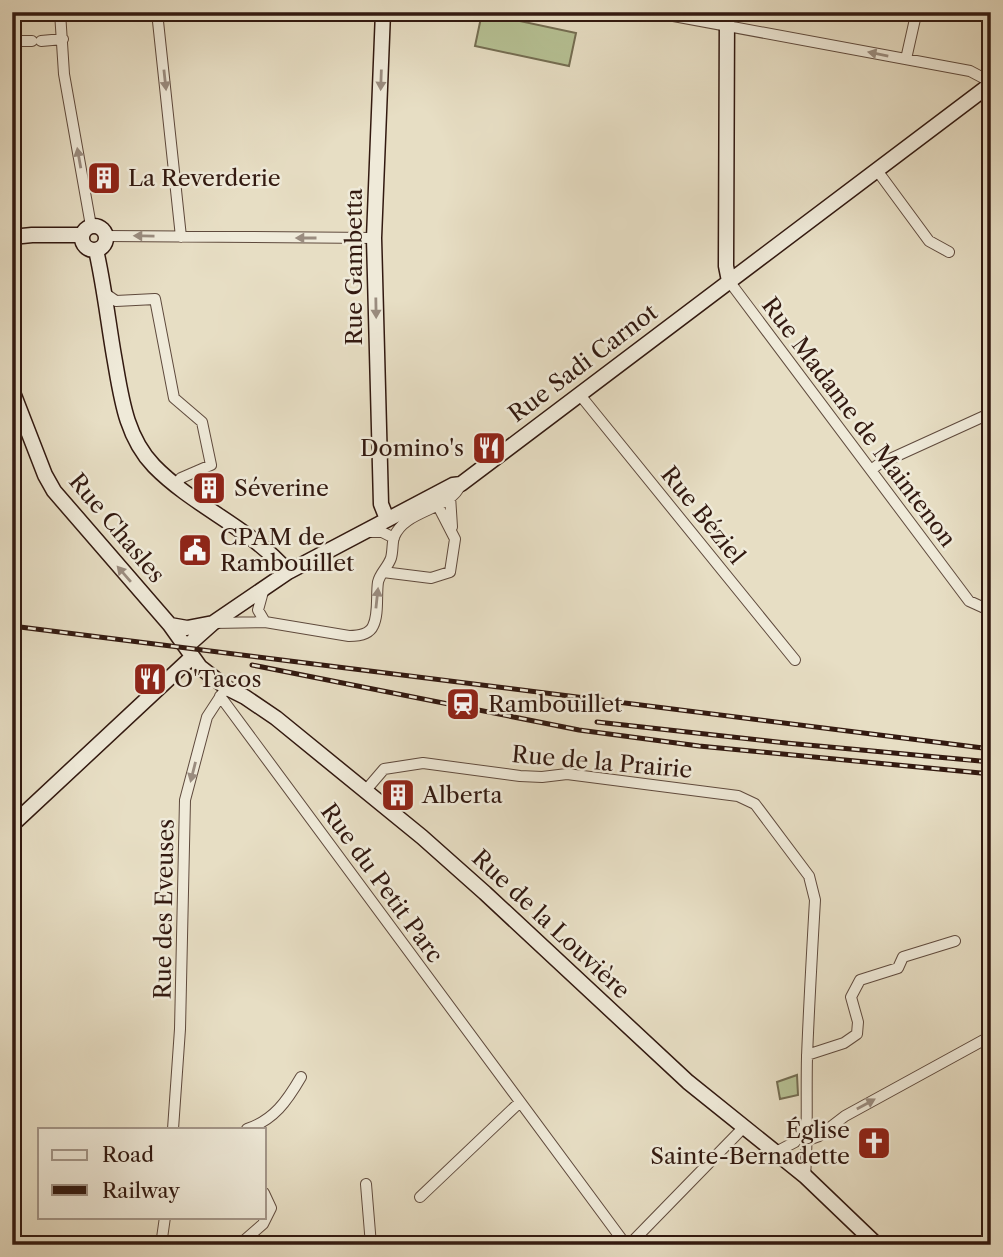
<svg xmlns="http://www.w3.org/2000/svg" width="1003" height="1257" font-family="'Libre Caslon Text',serif">
<style>
.green{fill:#b6c194;stroke:#746d52;stroke-width:2}
.lines{fill:none;stroke-linecap:round;stroke-linejoin:round}
.street-casing{stroke:#5f4a3d;stroke-width:12}
.secondary-casing{stroke:#321910;stroke-width:17}
.street{stroke:#efead9;stroke-width:10}
.secondary{stroke:#efead9;stroke-width:14}
.rail-casing{stroke:#321910;stroke-width:5}
.rail{stroke:#efead9;stroke-width:2.5;stroke-dasharray:8;stroke-linecap:butt}
.oneway{fill:#9a8c7f}
.labels{text-anchor:middle;dominant-baseline:central;stroke-width:5;stroke-linejoin:round;paint-order:stroke}
.poi-label{font-size:23px;fill:#321910;stroke:#efead9;text-anchor:start}
.street-label{font-size:23px;fill:#321910;stroke:#efead9}
</style>
<rect width="100%" height="100%" fill="#e7dec4"/>
<filter id="stains"><feTurbulence type="fractalNoise" baseFrequency=".00286" numOctaves="4"/><feColorMatrix values="0 0 0 0 .2 0 0 0 0 .09 0 0 0 0 .02 0 0 0 .5 -.17"/></filter>
<radialGradient id="worn" r=".72"><stop offset=".6" stop-color="#630" stop-opacity="0"/><stop offset="1" stop-color="#630" stop-opacity=".3"/></radialGradient>
<!-- green -->
<path class="green" d="M482 13 576 33 569 66 475 46Z
M797 1075 798 1095 780 1099 777 1082Z"/>
<g class="lines">
<!-- street casing -->
<g class="street-casing">
<path id="street" d="M60 12 64 74 91 226
M157 12 181 237
M652 12 970 71 991 82
M12 41H32
M41 41 63 39
M906 59 915 19 913 12
M876 169 929 241 949 252
M106 236 374 238
M729 281 969 601 991 611
M103 292 116 301 155 299 174 398 202 422 211 465 181 478 176 484
M580 395 795 660
M871 470 879 464 991 413
M450 496 452 527
M368 532H382L394 538
M383 572 431 578 450 572 455 539 435 500
M264 588 258 610 265 622
M214 623 265 622 349 636C358 636 369 635 373 626 379 614 376 595 378 582 380 573 388 567 391 558 393 551 392 543 394 537 405 509 450 511 461 484
M220 696 626 1245
M366 790 384 769 423 763 520 776 542 777 567 774 738 796 755 804 809 876 815 900C812 952 809 1005 807 1057 806 1097 808 1136 805 1176
M807 1055 844 1043 857 1034 858 1022 851 997 860 980 898 968 903 957 955 941
M173 1129 180 1029 185 800 207 717 222 694
M247 1129C274 1120 287 1101 301 1077
M808 1140 819 1136 845 1116 991 1036
M776 1152 795 1142 806 1124
M366 1184 371 1245
M420 1197 520 1102
M161 1245 165 1217
M239 1245 263 1224 271 1208 264 1193
M629 1245 744 1127"/>
</g>
<!-- secondary casing -->
<g class="secondary-casing">
<path id="secondary" d="M383 12 374 238 381 504 387 519
M727 12 726 266 729 281
M82 238a12 12 0 1 1 24 0a12 12 0 1 1-24 0Z
M12 237 32 235H82
M96 250C104 285 108 321 114 356 121 395 125 436 154 466 194 507 251 528 288 572
M12 390 45 475 54 491 170 625 200 667 227 688 245 697 276 718 422 837 485 893 688 1082 805 1176 877 1245
M170 625 187 628 213 623
M186 647 213 623 288 572 453 485 461 484 991 84
M12 825 192 657"/>
</g>
<!-- street -->
<use href="#street" class="street"/>
<!-- secondary -->
<use href="#secondary" class="secondary"/>
<!-- rail casing -->
<g class="rail-casing">
<path id="rail" d="M12 626 991 749
M252 665 579 730 699 746 991 774
M597 722 786 743 991 762"/>
</g>
<!-- rail -->
<use href="#rail" class="rail"/>
</g>
<!-- one-way arrows -->
<defs><path id="oneway-solid" d="M-6-.8H1V-3.2L6.5 0L1 3.2V.8H-6Z" transform="scale(1.75)"/></defs>
<g class="oneway">
<use href="#oneway-solid" transform="translate(878 54) rotate(-169)"/>
<use href="#oneway-solid" transform="translate(165 80) rotate(84)"/>
<use href="#oneway-solid" transform="translate(381 80) rotate(92)"/>
<use href="#oneway-solid" transform="translate(79 158) rotate(-100)"/>
<use href="#oneway-solid" transform="translate(144 236) rotate(-179)"/>
<use href="#oneway-solid" transform="translate(306 238) rotate(-180)"/>
<use href="#oneway-solid" transform="translate(376 308) rotate(89)"/>
<use href="#oneway-solid" transform="translate(124 574) rotate(-131)"/>
<use href="#oneway-solid" transform="translate(377 598) rotate(-84)"/>
<use href="#oneway-solid" transform="translate(193 772) rotate(104)"/>
<use href="#oneway-solid" transform="translate(866 1104) rotate(-29)"/>
</g>
<!-- icons -->
<defs>
<g id="building-square" transform="scale(1.75)"><rect x="-9" y="-9" width="18" height="18" rx="4" fill="#8f2418" stroke="#efead9"/><path d="M-4-6H4V6H1V3H-1V6H-4ZM-2.5-4.3h1.7v1.8h-1.7ZM.8-4.3h1.7v1.8H.8ZM-2.5-1h1.7V.8h-1.7ZM.8-1h1.7V.8H.8Z" fill="#fff"/></g>
<g id="restaurant-square" transform="scale(1.75)"><rect x="-9" y="-9" width="18" height="18" rx="4" fill="#8f2418" stroke="#efead9"/><path d="M-5-6h1v4h1v-4h1v4h1v-4h1v5L-1.5 .5V6h-2V.5L-5-1ZM5-6V6H3V1.5H1.5Q1.5-4 5-6Z" fill="#fff"/></g>
<g id="civic-square" transform="scale(1.75)"><rect x="-9" y="-9" width="18" height="18" rx="4" fill="#8f2418" stroke="#efead9"/><path d="M-.6-6.5H3V-4.5H.6V-3L4-1V1h2V6H-6V1h2V-1L-.6-3ZM-1.2 2.5V6h2.4V2.5Z" fill="#fff"/></g>
<g id="station-square" transform="scale(1.75)"><rect x="-9" y="-9" width="18" height="18" rx="4" fill="#8f2418" stroke="#efead9"/><path d="M-3-6H3Q5-6 5-4V2Q5 4 3 4L4.5 6H3L1.5 4h-3L-3 6H-4.5L-3 4Q-5 4-5 2V-4Q-5-6-3-6ZM-3.5-4v3h7v-3ZM-3.5 1v1.5H-2V1ZM2 1v1.5H3.5V1Z" fill="#fff"/></g>
<g id="church-square" transform="scale(1.75)"><rect x="-9" y="-9" width="18" height="18" rx="4" fill="#8f2418" stroke="#efead9"/><path d="M-1.2-6h2.4v3.5h3.3v2.4h-3.3V6h-2.4V-.1h-3.3v-2.4h3.3Z" fill="#fff"/></g>
</defs>
<g fill-rule="evenodd">
<use href="#building-square" x="104" y="178"/>
<use href="#restaurant-square" x="489" y="448"/>
<use href="#building-square" x="209" y="488"/>
<use href="#civic-square" x="195" y="550"/>
<use href="#restaurant-square" x="150" y="679"/>
<use href="#station-square" x="463" y="704"/>
<use href="#building-square" x="398" y="795"/>
<use href="#church-square" x="874" y="1143"/>
</g>
<g class="labels">
<!-- poi labels -->
<g class="poi-label">
<text x="128" y="178">La Reverderie</text>
<text x="464" y="448" text-anchor="end">Domino's</text>
<text x="234" y="488">Séverine</text>
<text x="220" y="537">CPAM de<tspan x="220" dy="26">Rambouillet</tspan></text>
<text x="174" y="679">O'Tacos</text>
<text x="488" y="704">Rambouillet</text>
<text x="422" y="795">Alberta</text>
<text x="850" y="1130" text-anchor="end">Église<tspan x="850" dy="26">Sainte-Bernadette</tspan></text>
</g>
<!-- street labels -->
<g class="street-label">
<text transform="translate(354 267) rotate(-90)">Rue Gambetta</text>
<text transform="translate(583 363) rotate(-37)">Rue Sadi Carnot</text>
<text transform="translate(859 422) rotate(53)">Rue Madame de Maintenon</text>
<text transform="translate(703 515) rotate(51)">Rue Béziel</text>
<text transform="translate(117 528) rotate(50)">Rue Chasles</text>
<text transform="translate(602 762) rotate(5)">Rue de la Prairie</text>
<text transform="translate(382 883) rotate(54)">Rue du Petit Parc</text>
<text transform="translate(164 909) rotate(-89)">Rue des Eveuses</text>
<text transform="translate(551 924) rotate(43)">Rue de la Louvière</text>
</g>
</g>
<!-- margin -->
<rect width="1003" height="1257" fill="none" stroke="#e7dec4" stroke-width="42"/>
<rect x="14" y="14" width="975" height="1229" fill="none" stroke="#321910" stroke-width="3.5"/>
<rect x="21" y="21" width="961" height="1215" fill="none" stroke="#321910" stroke-width="2"/>
<!-- legend -->
<rect x="38" y="1128" width="228" height="91" fill="#efead9" stroke="#a39689" stroke-width="2"/>
<rect x="52" y="1150" width="35" height="10" fill="#efead9" stroke="#a39689" stroke-width="2"/>
<text x="102" y="1162" font-size="21" fill="#321910">Road</text>
<rect x="52" y="1185" width="35" height="10" fill="#321910" stroke="#a39689" stroke-width="2"/>
<text x="102" y="1198" font-size="21" fill="#321910">Railway</text>
<rect width="100%" height="100%" filter="url(#stains)"/>
<rect width="100%" height="100%" fill="url(#worn)"/>
</svg>
